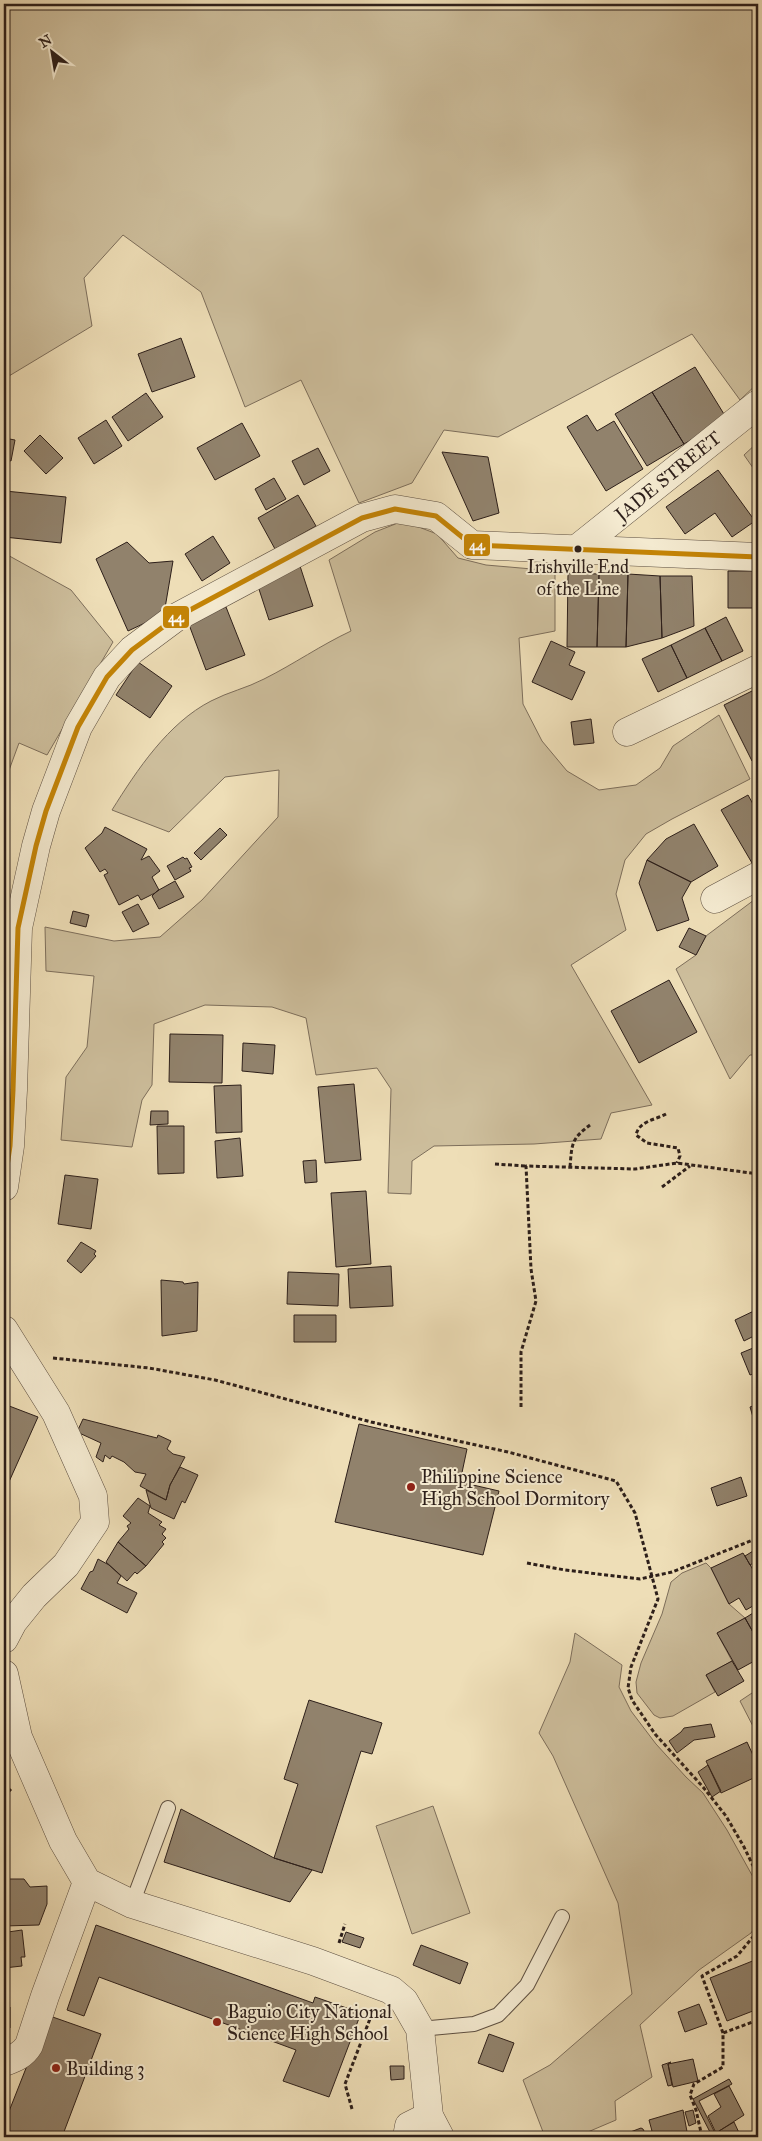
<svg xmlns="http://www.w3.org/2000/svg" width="762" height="2141" font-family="'IM FELL Great Primer',serif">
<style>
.green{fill:#cdbe9c;stroke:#7d6e5b}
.building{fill:#91826c;stroke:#2d1f1a}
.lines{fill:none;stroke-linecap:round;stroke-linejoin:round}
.service-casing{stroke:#5d4f41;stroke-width:16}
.minor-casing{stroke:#5d4f41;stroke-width:29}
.tertiary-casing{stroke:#5d4f41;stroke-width:29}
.path{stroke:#2d1f1a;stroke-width:3;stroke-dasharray:4 2.5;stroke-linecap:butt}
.service{stroke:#f4ead0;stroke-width:14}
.minor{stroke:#f4ead0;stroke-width:28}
.tertiary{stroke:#f4ead0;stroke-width:28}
.bus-1-casing{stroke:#f4ead0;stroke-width:9}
.bus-1{stroke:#c48406;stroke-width:5}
.bus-dot{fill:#2d1f1a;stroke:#f4ead0;stroke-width:2}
.poi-dot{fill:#8f2418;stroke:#f4ead0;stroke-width:2}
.labels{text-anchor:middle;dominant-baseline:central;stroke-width:4;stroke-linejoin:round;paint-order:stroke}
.bus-label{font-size:18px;fill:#2d1f1a;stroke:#f4ead0}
.street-label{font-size:19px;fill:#2d1f1a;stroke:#f4ead0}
.poi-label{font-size:19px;fill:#2d1f1a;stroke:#f4ead0;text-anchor:start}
.line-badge{stroke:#f4ead0;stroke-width:2}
.badge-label{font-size:14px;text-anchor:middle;font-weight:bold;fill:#fff}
</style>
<rect width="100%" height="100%" fill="#eedeb7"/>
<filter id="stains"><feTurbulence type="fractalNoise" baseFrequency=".004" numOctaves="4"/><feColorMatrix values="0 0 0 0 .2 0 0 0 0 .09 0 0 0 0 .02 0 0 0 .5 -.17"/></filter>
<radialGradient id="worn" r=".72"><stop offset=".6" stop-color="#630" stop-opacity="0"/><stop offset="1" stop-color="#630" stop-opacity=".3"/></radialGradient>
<!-- green -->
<path class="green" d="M4 4H758V383L740 400 692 334 498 437 444 430 412 483 359 503 301 380 245 407 201 292 123 235 84 278 92 326 4 379Z
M758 442V475L744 455Z
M403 521 437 534 458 558 486 565 555 571V631L519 638 523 704 542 741 567 771 599 790 636 785 660 768 673 746 719 715 750 779 672 819 646 834 625 860 616 894 626 930 571 965 652 1105 611 1113 601 1139 534 1144 434 1146 412 1161 411 1194 388 1193 391 1089 377 1068 316 1075 306 1018 272 1007 205 1005 154 1024 152 1085 142 1100 132 1147 61 1140 66 1077 87 1047 94 976 46 971 45 927 114 941 160 937 202 900 278 817 279 770 225 777 169 832 112 810C137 770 168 723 211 701 228 692 247 688 264 679 294 664 321 645 351 631L329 560 375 532Z
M4 553 71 590 113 642 47 755 19 743 4 784Z
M758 897V1055H750L730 1079 676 969 696 955 706 936Z
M706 1563 711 1568 729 1604 745 1618 717 1633 732 1661 706 1675 715 1692 673 1716 660 1718 654 1715 637 1693 636 1682 641 1663 662 1614 671 1582 682 1573Z
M575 1633 622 1665 619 1687 631 1711 656 1744 686 1777 703 1793 727 1830 758 1886V1922L751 1933 699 1970 640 2025 652 2077 615 2101 616 2120 576 2137H545L523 2080 550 2065 632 1994 618 1903 553 1756 539 1733 570 1662Z
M758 1689V1736L740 1701Z
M433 1806 470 1913 412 1934 376 1826Z"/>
<!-- building -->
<path class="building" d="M181 338 195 377 152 392 138 354Z
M695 367 727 419 684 444 652 392Z
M652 392 684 444 647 466 615 414Z
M146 393 163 417 128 441 112 417Z
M587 415 597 431 614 421 643 469 606 491 567 427Z
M106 420 122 446 94 464 78 438Z
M242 423 260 456 215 480 197 448Z
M40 435 63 458 46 474 24 451Z
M4 438 15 440 11 461 4 459Z
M318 448 330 471 304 485 292 461Z
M442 452 488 457 499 513 473 521Z
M718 470 755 521 732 537 715 513 685 534 666 507Z
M274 478 286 499 266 510 255 489Z
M5 491 66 497 61 543 4 537Z
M298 495 316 526 275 549 258 518Z
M213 536 230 563 202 581 185 554Z
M127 542 149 563 173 561 164 614 128 631 96 559Z
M300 566 313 606 269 620 256 580Z
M728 571H756V608H728Z
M568 573 599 574 597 647H567Z
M599 574H628L626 647H597Z
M628 574 660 576 662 638 626 647Z
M660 576H692L694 626 662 638Z
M226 607 245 655 206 670 188 622Z
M726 617 743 651 722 661 705 628Z
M705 628 722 661 687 678 671 645Z
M551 641 575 652 569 665 585 672 572 700 532 682Z
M671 645 687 678 658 692 642 659Z
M138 662 172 686 150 718 116 695Z
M756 689 758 693V758L752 761 724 705Z
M591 719 594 743 574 745 571 722Z
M748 795 758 813V860L752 863 721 810Z
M694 824 718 866 691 882 647 860 666 839Z
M105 827 147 849 141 860 149 856 160 871 152 877 159 890 155 893 141 900 138 895 119 905 104 875 108 873 105 869 100 872 85 848 102 833Z
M220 828 227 835 201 860 194 853Z
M183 857 185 859 187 858 192 867 189 868 191 871 175 880 167 866Z
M647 860 691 882 682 898 689 920 657 931 639 883Z
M175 881 184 897 159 909 152 896 157 891Z
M138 904 149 924 133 932 122 912Z
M73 911 89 915 86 927 70 923Z
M689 928 706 936 696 955 679 947Z
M669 980 697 1032 639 1063 611 1011Z
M170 1034 223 1035 222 1083 169 1082Z
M243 1043 275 1045 273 1074 242 1071Z
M354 1084 361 1160 325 1163 318 1087Z
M241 1085 242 1132 216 1133 214 1086Z
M151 1111H168V1124L150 1125Z
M157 1126H184V1173L158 1174Z
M240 1138 243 1176 217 1178 215 1141Z
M316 1160 317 1182 305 1183 303 1161Z
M65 1175 98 1179 91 1229 58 1224Z
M366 1191 371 1264 336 1267 331 1193Z
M81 1242 96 1251 94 1254 96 1256 81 1273 67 1261Z
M391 1266 393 1306 350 1308 348 1269Z
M288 1272 339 1274 338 1306 287 1304Z
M161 1280 183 1282 184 1284 198 1282 197 1331 162 1336Z
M758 1309V1334L744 1341 735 1320Z
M294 1315H336V1342H294Z
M758 1346V1372L750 1375 741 1353Z
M4 1404 38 1417 8 1484 4 1482Z
M758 1404V1434L750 1407Z
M83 1419 157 1438 158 1435 171 1441 167 1449 173 1454 185 1457 170 1485 166 1500 140 1486 146 1474 135 1472 124 1462 112 1456 110 1459 105 1455 103 1462 96 1457 101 1443 77 1432Z
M359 1424 467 1449 460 1482 499 1491 483 1555 335 1522Z
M180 1467 198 1475 185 1503 182 1501 174 1519 151 1508 146 1490 166 1500 170 1485Z
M741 1477 747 1496 717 1506 711 1488Z
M138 1498 150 1506 148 1513 162 1522 159 1525 166 1529 162 1534 166 1538 162 1542 164 1544 146 1566 118 1542 129 1529 127 1526 131 1523 123 1516Z
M118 1542 146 1566 137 1574 135 1572 127 1581 106 1562Z
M758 1548V1560L750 1565 745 1556Z
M743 1553 758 1578V1603L746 1610 739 1598 729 1604 711 1568Z
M98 1559 109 1565 121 1576 117 1583 137 1593 127 1613 81 1589 90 1572 93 1571Z
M758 1610V1641L745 1618Z
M745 1618 758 1641V1659L738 1670 717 1633Z
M732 1661 744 1681 718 1696 706 1675Z
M309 1700 382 1723 372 1754 361 1751 322 1873 274 1858 298 1784 284 1779Z
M711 1724 715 1737 694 1740 677 1753 669 1741 681 1732 684 1728Z
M747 1742 758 1766V1776L721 1793 706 1761Z
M708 1765 721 1791 712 1797 698 1772Z
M181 1809 274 1858 312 1870 290 1902 164 1862Z
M758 1849V1865L752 1852Z
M9 1879H24L30 1887 47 1886V1904L39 1925 4 1926V1888H9Z
M96 1925 313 2003 315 1997 361 2013 329 2097 283 2081 296 2050 99 1977 84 2016 67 2010Z
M4 1930H8V1932L22 1930 25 1957H21L22 1966 4 1968Z
M346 1932 364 1938 360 1948 342 1942Z
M421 1945 468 1963 460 1984 413 1965Z
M755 1960 758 1969V2009L727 2021 710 1978Z
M699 2004 707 2024 685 2032 678 2012Z
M4 2007H10V2028H4Z
M47 2015 101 2034 62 2137H4V2124Z
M489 2034 514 2043 503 2072 478 2063Z
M693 2059 698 2081 673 2087 668 2064Z
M671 2062 668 2064 672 2085 668 2086 662 2065Z
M390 2066H404V2079L391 2080Z
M729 2079 732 2084 699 2101 714 2131 711 2134 693 2099Z
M729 2086 744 2115 716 2133 708 2116 721 2107 714 2094Z
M683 2110 688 2137H647L645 2134 652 2131 649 2120Z
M693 2110 696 2123 689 2126 685 2112Z
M734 2122 741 2137H722L719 2131Z
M641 2128 643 2129 647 2137H617Z"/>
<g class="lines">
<!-- service casing -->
<g class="service-casing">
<path id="service" d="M132 1904 168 1808
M420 2029 474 2024 498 2015 527 1985 562 1917"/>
</g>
<!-- minor casing -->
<g class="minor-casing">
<path id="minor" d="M578 548 758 404
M627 732 758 669
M715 899 758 876
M407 2137 409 2126 429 2116"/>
</g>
<!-- tertiary casing -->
<g class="tertiary-casing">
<path id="tertiary" d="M4 1187 10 1146 13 1090 18 928 36 846 46 811 78 727 107 677 132 650 175 618 362 518 395 509 436 516 472 545 758 557
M4 1330 56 1413 93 1496 95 1522 66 1565 34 1596 13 1622 4 1639
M4 1674 18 1737 63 1841 87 1882 132 1904 313 1961 391 1990 404 2001 420 2029 429 2116 440 2137
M4 2062C15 2058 23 2055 29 2045L45 1996 87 1882"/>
</g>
<!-- path -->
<path class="path" d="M666 1114C655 1120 639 1121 636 1135L647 1143 678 1148 680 1156 677 1163
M495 1164 526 1166
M570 1167C572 1144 571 1139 590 1125
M662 1187 690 1166
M53 1358 149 1368 215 1380 371 1422 508 1452 616 1481 635 1513 658 1599 631 1667 628 1688 632 1700 655 1734 703 1787 726 1816 744 1847 758 1876
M521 1407V1352L536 1301 531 1269 526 1166 635 1169 677 1163 758 1174
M527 1563 565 1570 640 1579 672 1572 758 1538
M4 1796 11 1789
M339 1943 345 1924
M723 2033 702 1976 737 1956 758 1931
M352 2109 345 2084 373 2011
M702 2137 696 2110 690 2095 694 2084 723 2067V2033L758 2020"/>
<!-- service -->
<use href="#service" class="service"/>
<!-- minor -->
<use href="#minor" class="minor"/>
<!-- tertiary -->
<use href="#tertiary" class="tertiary"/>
<!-- bus-1 casing -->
<g class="bus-1-casing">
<path id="bus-1" d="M4 1187 10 1146 13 1090 18 928 36 846 46 811 78 727 107 677 132 650 175 618 362 518 395 509 436 516 472 545 758 557"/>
</g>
<!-- bus-1 -->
<use href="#bus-1" class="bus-1"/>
</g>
<!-- markers -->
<circle class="bus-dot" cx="578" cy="549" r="4.5"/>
<g class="poi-dot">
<circle cx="411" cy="1487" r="5"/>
<circle cx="217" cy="2022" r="5"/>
<circle cx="56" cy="2068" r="5"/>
</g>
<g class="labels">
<!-- bus labels -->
<g class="bus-label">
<text x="578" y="567">Irishville End<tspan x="578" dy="22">of the Line</tspan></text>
</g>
<!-- street labels -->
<g class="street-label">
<text transform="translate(668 476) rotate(-39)">JADE STREET</text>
</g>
<!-- poi labels -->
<g class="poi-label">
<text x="421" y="1476">Philippine Science<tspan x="421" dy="22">High School Dormitory</tspan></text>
<text x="227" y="2011">Baguio City National<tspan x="227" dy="22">Science High School</tspan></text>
<text x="66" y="2068">Building 3</text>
</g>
</g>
<g class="line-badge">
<rect x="463" y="533" width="28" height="24" rx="5" fill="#c48406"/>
<rect x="162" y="605" width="28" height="24" rx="5" fill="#c48406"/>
</g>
<g class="badge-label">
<text x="477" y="550">44</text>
<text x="176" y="622">44</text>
</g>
<!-- margin -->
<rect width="762" height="2141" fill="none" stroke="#eedeb7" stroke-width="20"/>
<rect x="5" y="5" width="752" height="2131" fill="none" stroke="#2d1f1a" stroke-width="2.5"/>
<rect x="10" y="10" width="742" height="2121" fill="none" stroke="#2d1f1a"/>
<!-- north arrow -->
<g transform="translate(52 52) rotate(329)" stroke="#f4ead0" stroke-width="4" paint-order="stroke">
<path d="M0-4L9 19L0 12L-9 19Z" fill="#2d1f1a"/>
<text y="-8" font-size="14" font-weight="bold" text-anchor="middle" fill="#2d1f1a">N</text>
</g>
<rect width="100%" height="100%" filter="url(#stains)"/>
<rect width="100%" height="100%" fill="url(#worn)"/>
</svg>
